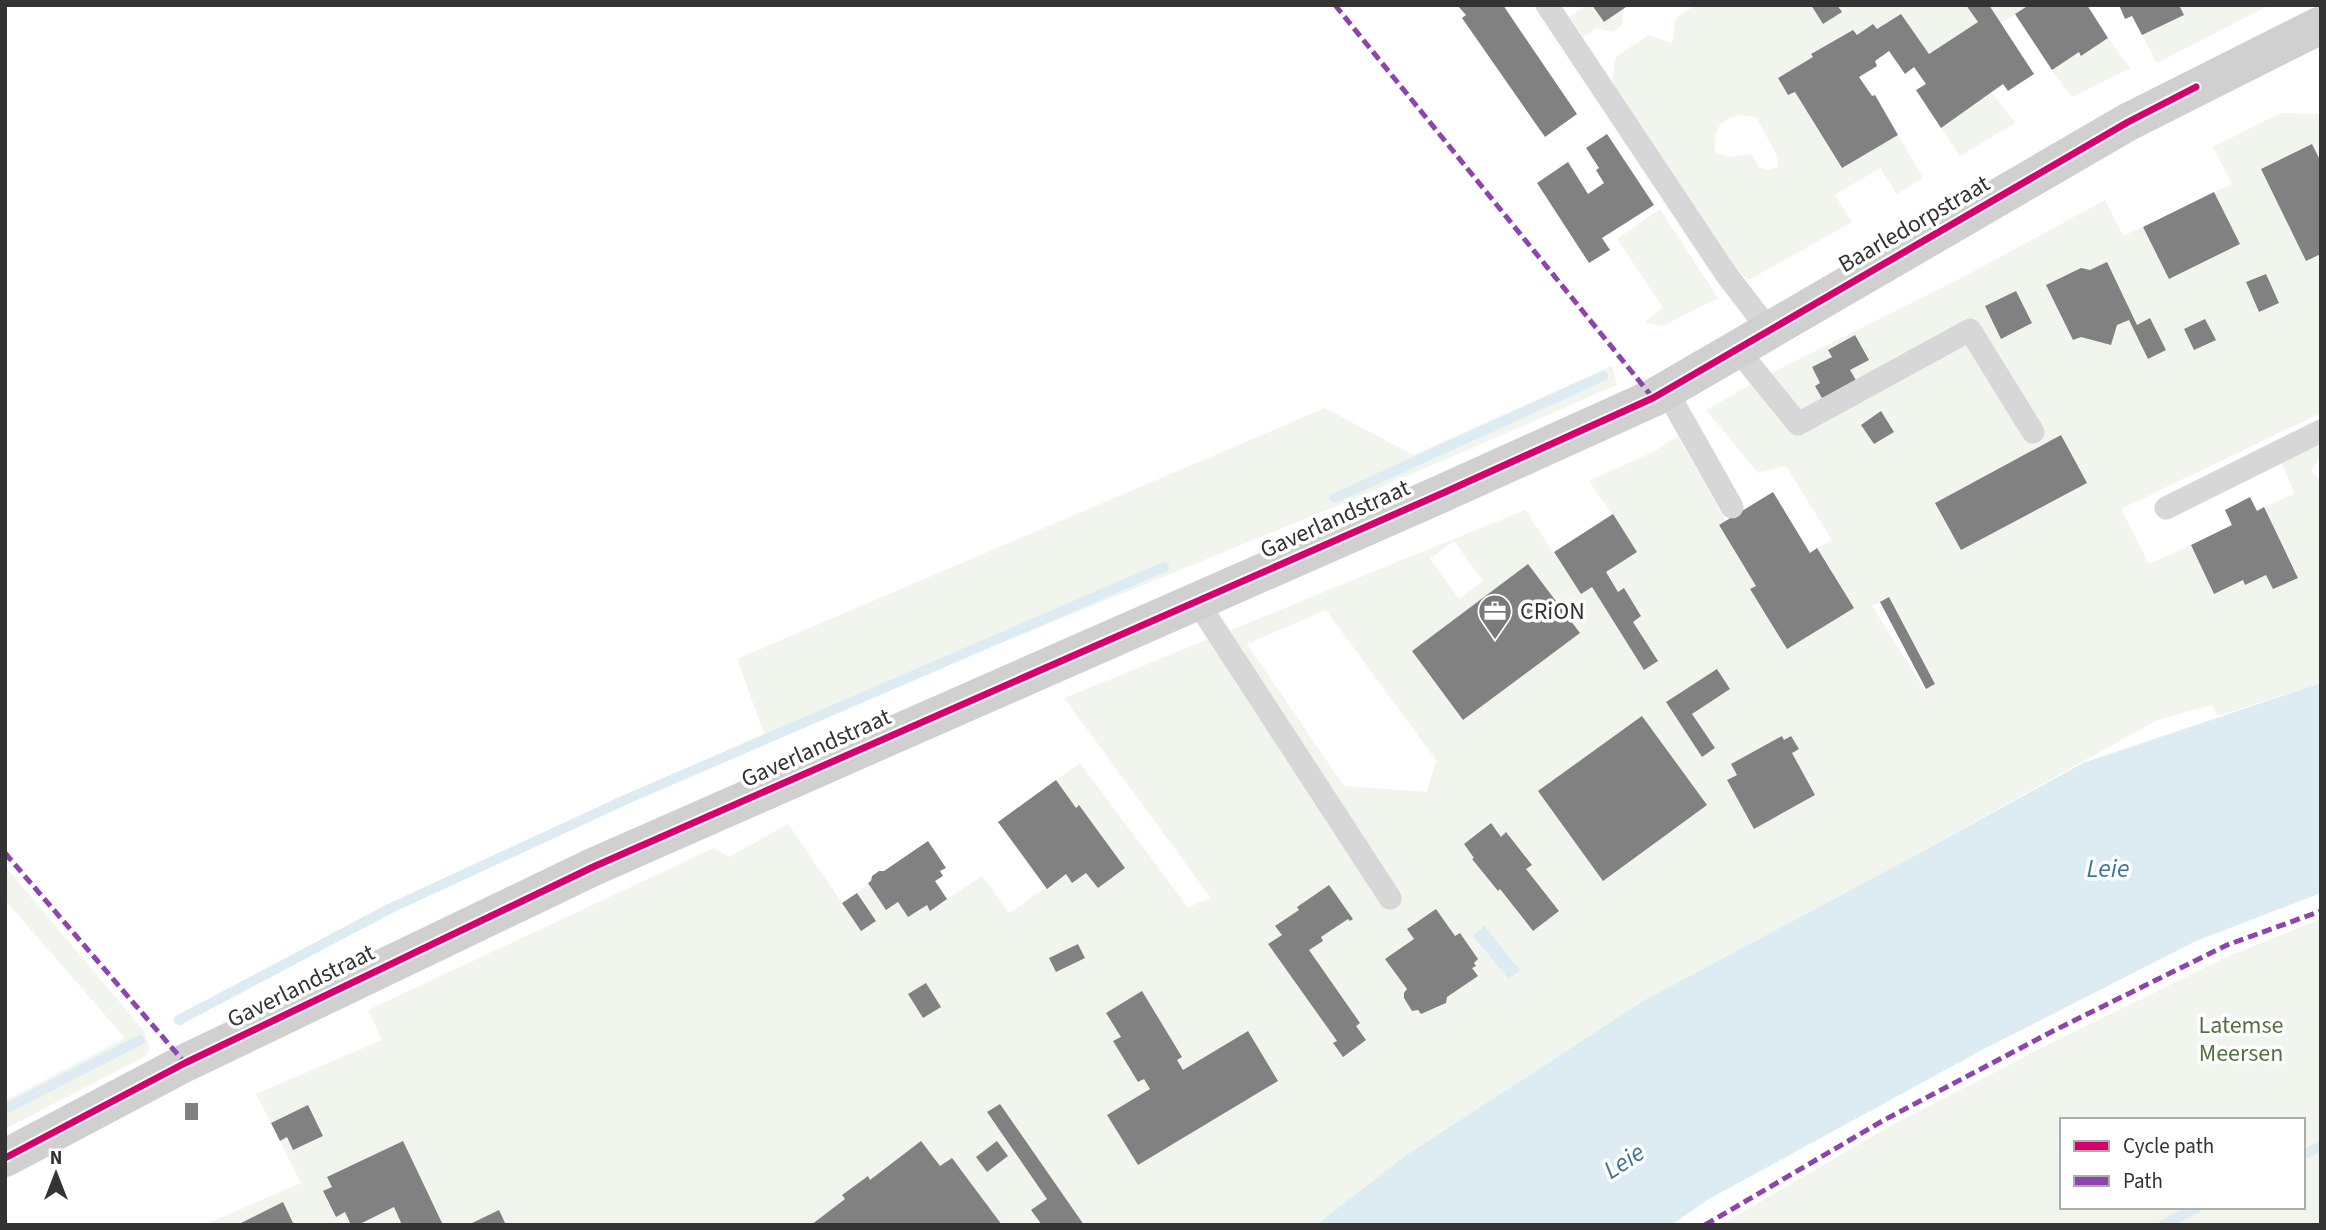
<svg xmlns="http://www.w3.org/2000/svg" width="2326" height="1230" font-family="'Source Sans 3',sans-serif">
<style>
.green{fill:#f1f5ed;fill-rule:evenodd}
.water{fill:#ddebf3}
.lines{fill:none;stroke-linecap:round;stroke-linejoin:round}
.stream{stroke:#ddebf3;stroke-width:10}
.building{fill:#818181}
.service{stroke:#d7d7d7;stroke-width:23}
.secondary{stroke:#d0d0d0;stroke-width:38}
.quiet{stroke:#8e44ad;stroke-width:5;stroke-dasharray:10 5;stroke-linecap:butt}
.cycleway-casing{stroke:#fff;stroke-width:11}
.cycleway{stroke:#d6006c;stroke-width:7}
.labels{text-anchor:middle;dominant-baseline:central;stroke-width:7;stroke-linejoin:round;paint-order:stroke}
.street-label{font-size:24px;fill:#333;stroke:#fff}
.poi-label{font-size:24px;fill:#333;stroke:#fff;text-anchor:start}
.park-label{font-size:24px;fill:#56703f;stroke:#fff}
.water-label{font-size:26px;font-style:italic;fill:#3f7597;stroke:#fff}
</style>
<rect width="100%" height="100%" fill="#fff"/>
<!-- green -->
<path class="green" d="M1586 5H1592L1604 22 1624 9 1622 25 1613 32 1596 28 1583 37 1569 17Z
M1695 5H1811L1823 24 1841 12 1837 5H1966L1978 22 1929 54 1901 14 1877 29 1873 24 1857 35 1853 30 1811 53 1813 57 1778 78 1788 95 1795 92 1841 168 1898 135 1923 178 1897 194 1880 168 1835 195 1852 222 1749 280 1736 269 1611 85 1616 57 1648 35 1672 43 1676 18ZM1741 115 1756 117 1778 157V167L1768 170 1759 167 1751 154 1729 157 1715 152C1714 130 1718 119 1741 115Z
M1989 5H2029L2001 24Z
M2179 5H2270L2157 63 2142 35 2183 15Z
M2108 38 2130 68 2072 97 2052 70 2079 52 2082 56Z
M1991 92 2015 123 1960 156 1941 128Z
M2280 113 2321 114V161L2312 144 2306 261 2321 254V413L2121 509 2149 564 2191 545 2214 594 2243 580 2245 584 2266 575 2274 589 2298 577 2264 507 2294 494 2281 461 2321 441V456L2311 471 2321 480V683L2218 716 2212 705 2157 720 1905 861 1643 1001 1405 1156 1316 1225H1084L999 1104 987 1113 1047 1199 1031 1210 1042 1225H1002L951 1158 940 1166 870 1180 867 1176 842 1195 845 1199 811 1225H506L498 1210 471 1225H442L402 1141 328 1177 332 1187 323 1192 335 1217 345 1212 351 1225H294L283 1203 237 1225H204L301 1183 280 1141 287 1137 294 1150 323 1136 308 1106 271 1123 256 1094 382 1040 368 1010 714 848 729 857 788 824 861 930 876 921 857 893 868 883 886 910 898 902 908 917 927 905 931 910 982 876 1009 913 1066 874 1072 883 1086 873 1098 888 1125 868 1079 805 1076 808 1056 780 1080 763 1188 907 1211 898 1064 698 1525 510 1581 593 1592 587 1644 669 1633 622 1641 616 1624 589 1618 592 1606 572 1637 552 1589 481 1653 452 1678 436 1726 521 1719 526 1756 586 1750 590 1787 649 1817 548 1832 540 1786 466 1758 473 1706 410 1771 373 1967 275 2105 200 2123 236 2143 227 2170 279 2240 244 2214 192 2232 184 2213 147ZM2090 270 2137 325 2151 319 2166 350 2148 359 2129 320 2117 325 2111 345 2081 337 2073 340 2047 285ZM2265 274 2279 303 2259 312 2246 283ZM2016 291 2032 323 2001 339 1985 306ZM2205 319 2215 339 2194 350 2184 330ZM1828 350 1868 360 1850 370 1823 400 1815 386 1820 383 1812 367 1832 357ZM2061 435 2087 483 1961 550 1936 502ZM1454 541 1483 581 1459 599 1430 559ZM1528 564 1580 633 1463 720 1412 651ZM1889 598 1935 684 1926 689V692L1872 606ZM1326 610 1436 760 1427 792 1344 786 1247 644ZM1718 669 1730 689 1692 714 1715 749 1702 757 1666 702ZM1791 736 1799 749 1792 753 1815 795 1754 829 1727 781ZM1490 823 1501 837 1507 833 1532 864 1526 869 1559 910 1532 931 1500 889 1497 891 1473 860 1474 858 1464 844ZM1328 885 1352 919H1348L1321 937 1322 941 1309 950 1360 1023 1356 1026 1366 1040 1343 1056 1333 1044 1337 1041 1269 945 1282 935 1276 926 1299 910 1297 907ZM1436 909 1455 936 1460 933 1478 959 1472 968 1478 976 1447 997 1446 1003 1436 1009 1412 1011 1404 998 1407 989 1386 959 1414 939 1408 929ZM1078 944 1085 958 1056 971 1050 958ZM1106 1013 1177 1060 1183 1070 1248 1031 1277 1081 1138 1165 1107 1115 1150 1089 1144 1079 1138 1082 1114 1042 1121 1037Z
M1660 209 1718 298 1663 326 1645 322 1663 308 1617 239Z
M1612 366 1617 385 1361 496 766 739 737 659 1325 408 1413 455Z
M5 866 144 1031 150 1047 146 1056 5 1129V1101L125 1038 5 900Z
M2321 919V1225H1720L1890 1126 2049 1044 2231 955ZM2062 1120H2303V1207H2062Z
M394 1207 402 1225H358Z"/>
<!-- water -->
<path class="water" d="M2321 683V893L2196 941 1982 1050 1709 1199 1671 1225H1316L1405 1156 1643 1001 1905 861 2083 763Z
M1484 926 1520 970 1509 979 1473 936Z"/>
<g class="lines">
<!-- stream -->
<path class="stream" d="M1335 498 1603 376
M179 1020 389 909 627 799 1164 567
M5 1109 140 1040
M2303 1155 2321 1146
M2163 1225 2198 1207"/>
</g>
<!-- building -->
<path class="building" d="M1457 5H1503L1577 114 1545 137 1462 18 1466 15Z
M1592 5H1629L1604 22Z
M1811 5H1837L1842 12 1823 24Z
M1966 5H1989L2034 74 2008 91 2003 84 1941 128 1916 90 1926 84 1914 67 1905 74 1889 51 1875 61 1877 66 1859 77 1872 96 1875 95 1898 135 1842 168 1795 92 1788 95 1778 78 1813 57 1811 54 1853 30 1857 35 1873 24 1877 29 1901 14 1929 54 1978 22Z
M2029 5H2087L2108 38 2081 56 2079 52 2052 70 2015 14Z
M2119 5H2179L2184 15 2142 35 2132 16 2125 19Z
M1607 134 1654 205 1602 238 1610 250 1589 263 1537 183 1568 162 1588 194 1604 183 1596 170 1599 168 1586 148Z
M2312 144 2321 162V254L2306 261 2261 169Z
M2214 192 2240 244 2169 279 2143 227Z
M2107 262 2137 325 2150 318 2166 350 2148 359 2129 320 2117 325 2111 345 2081 337 2073 340 2046 285 2081 268 2090 270Z
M2266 274 2279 303 2259 312 2246 282Z
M2016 291 2032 323 2001 339 1985 306Z
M2205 319 2216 340 2194 350 2184 329Z
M1855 335 1869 360 1850 370 1857 382 1823 400 1815 386 1820 383 1812 367 1832 357 1828 350Z
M1881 411 1894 432 1874 444 1861 425Z
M2061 435 2087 483 1961 550 1935 503Z
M1773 492 1810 553 1817 548 1854 608 1787 649 1750 589 1756 586 1719 525Z
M2250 497 2257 511 2264 507 2298 578 2273 589 2266 575 2245 585 2243 580 2214 594 2191 545 2232 525 2225 510Z
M1613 514 1637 552 1606 572 1618 592 1624 588 1641 616 1633 622 1658 661 1644 670 1592 587 1581 594 1554 552Z
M1528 564 1580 633 1463 720 1412 651Z
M1889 597 1935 684 1926 689 1880 602Z
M1717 669 1730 689 1692 714 1715 748 1702 757 1666 702Z
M1642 716 1707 805 1603 881 1538 791Z
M1782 736 1784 740 1791 736 1799 749 1792 753 1815 795 1754 829 1727 780 1737 775 1731 764Z
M1056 780 1076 808 1079 805 1125 868 1098 888 1086 873 1072 883 1066 874 1047 889 998 822Z
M1491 823 1501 837 1506 832 1532 865 1526 869 1559 911 1533 931 1500 889 1498 891 1472 859 1474 858 1464 844Z
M928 841 946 868 940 871 943 876 935 881 947 899 930 911 927 905 908 917 898 902 886 910 868 883 871 881 872 876 879 871H884Z
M1329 885 1353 919 1350 921 1348 919 1321 937 1323 941 1309 950 1360 1023 1356 1026 1366 1040 1343 1057 1333 1043 1337 1041 1268 944 1282 935 1275 926 1299 910 1297 907Z
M857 893 876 921 861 931 842 903Z
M1436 909 1455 936 1460 933 1478 959 1474 963 1476 966 1472 968 1478 976 1447 997 1446 1003 1421 1014 1418 1010 1412 1011 1404 998V993L1407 989 1385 959 1414 939 1407 929Z
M1078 944 1085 958 1056 972 1049 958Z
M926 983 941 1007 923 1018 908 994Z
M1142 991 1182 1057 1177 1060 1183 1070 1248 1031 1278 1081 1138 1165 1107 1115 1150 1089 1144 1079 1138 1082 1113 1041 1121 1037 1106 1013Z
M185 1103H198V1120H185Z
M1000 1104 1084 1225H1042L1031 1210 1047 1199 987 1112Z
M308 1105 323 1136 293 1150 287 1137 280 1141 271 1123Z
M403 1141 443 1225H402L394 1207 358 1225H351L345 1212 336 1217 323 1191 332 1187 327 1177Z
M921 1141 940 1166 952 1158 1002 1225H811L845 1199 842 1195 868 1176 870 1180Z
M997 1141 1008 1156 987 1172 976 1157Z
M283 1202 294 1225H237Z
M499 1210 506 1225H468Z"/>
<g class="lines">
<!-- service -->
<path class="service" d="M1547 5 1726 274 1769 330
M1737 349 1798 424 1970 330 2033 432
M1666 390 1732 507
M2166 508 2321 431
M1196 600 1390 898"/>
<!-- secondary -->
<path class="secondary" d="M5 1158 185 1063 593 867 1443 493 1653 398 2128 122 2321 25"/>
<!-- quiet -->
<path class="quiet" d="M1335 5 1653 398
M5 853 185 1063
M1705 1225 1884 1120 2053 1031 2227 945 2321 911"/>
<!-- cycleway casing -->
<g class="cycleway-casing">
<path id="cycleway" d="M5 1158 185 1063 593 867 1443 493 1653 398 2128 122 2196 87"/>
</g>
<!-- cycleway -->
<use href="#cycleway" class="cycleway"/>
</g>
<!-- icons -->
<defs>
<g id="office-pin" transform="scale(1.75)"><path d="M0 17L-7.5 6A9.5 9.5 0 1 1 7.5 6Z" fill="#7a7a7a" stroke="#fff"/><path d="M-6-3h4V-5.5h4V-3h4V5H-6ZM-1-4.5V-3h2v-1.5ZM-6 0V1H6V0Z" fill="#fff"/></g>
</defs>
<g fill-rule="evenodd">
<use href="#office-pin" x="1495" y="611"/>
</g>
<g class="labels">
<!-- street labels -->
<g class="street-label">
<text transform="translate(1914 224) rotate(-30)">Baarledorpstraat</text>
<text transform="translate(1335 519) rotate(-24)">Gaverlandstraat</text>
<text transform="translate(816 748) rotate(-24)">Gaverlandstraat</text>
<text transform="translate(301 986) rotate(-26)">Gaverlandstraat</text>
</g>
<!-- poi labels -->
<g class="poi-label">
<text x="1520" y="611">CRiON</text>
</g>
<!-- park labels -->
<g class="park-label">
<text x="2241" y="1025">Latemse<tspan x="2241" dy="28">Meersen</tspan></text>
</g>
<!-- water labels -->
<g class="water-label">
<text x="2108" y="868">Leie</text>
<text transform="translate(1624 1161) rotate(-33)">Leie</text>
</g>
</g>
<!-- border -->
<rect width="2326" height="1230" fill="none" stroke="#333333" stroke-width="14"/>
<!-- legend -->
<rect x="2060" y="1118" width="245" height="91" fill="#ffffff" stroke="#adadad" stroke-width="2"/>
<rect x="2074" y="1141" width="35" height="10" fill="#d6006c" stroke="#adadad" stroke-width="2"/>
<text x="2123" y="1153" font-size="21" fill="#333333">Cycle path</text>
<rect x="2074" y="1176" width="35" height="10" fill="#8e44ad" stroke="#adadad" stroke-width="2"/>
<text x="2123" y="1188" font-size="21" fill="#333333">Path</text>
<!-- north arrow -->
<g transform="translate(56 1174)" stroke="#ffffff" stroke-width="5" paint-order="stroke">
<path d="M0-5L12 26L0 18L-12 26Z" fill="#333333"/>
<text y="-10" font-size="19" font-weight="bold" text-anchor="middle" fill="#333333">N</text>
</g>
</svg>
